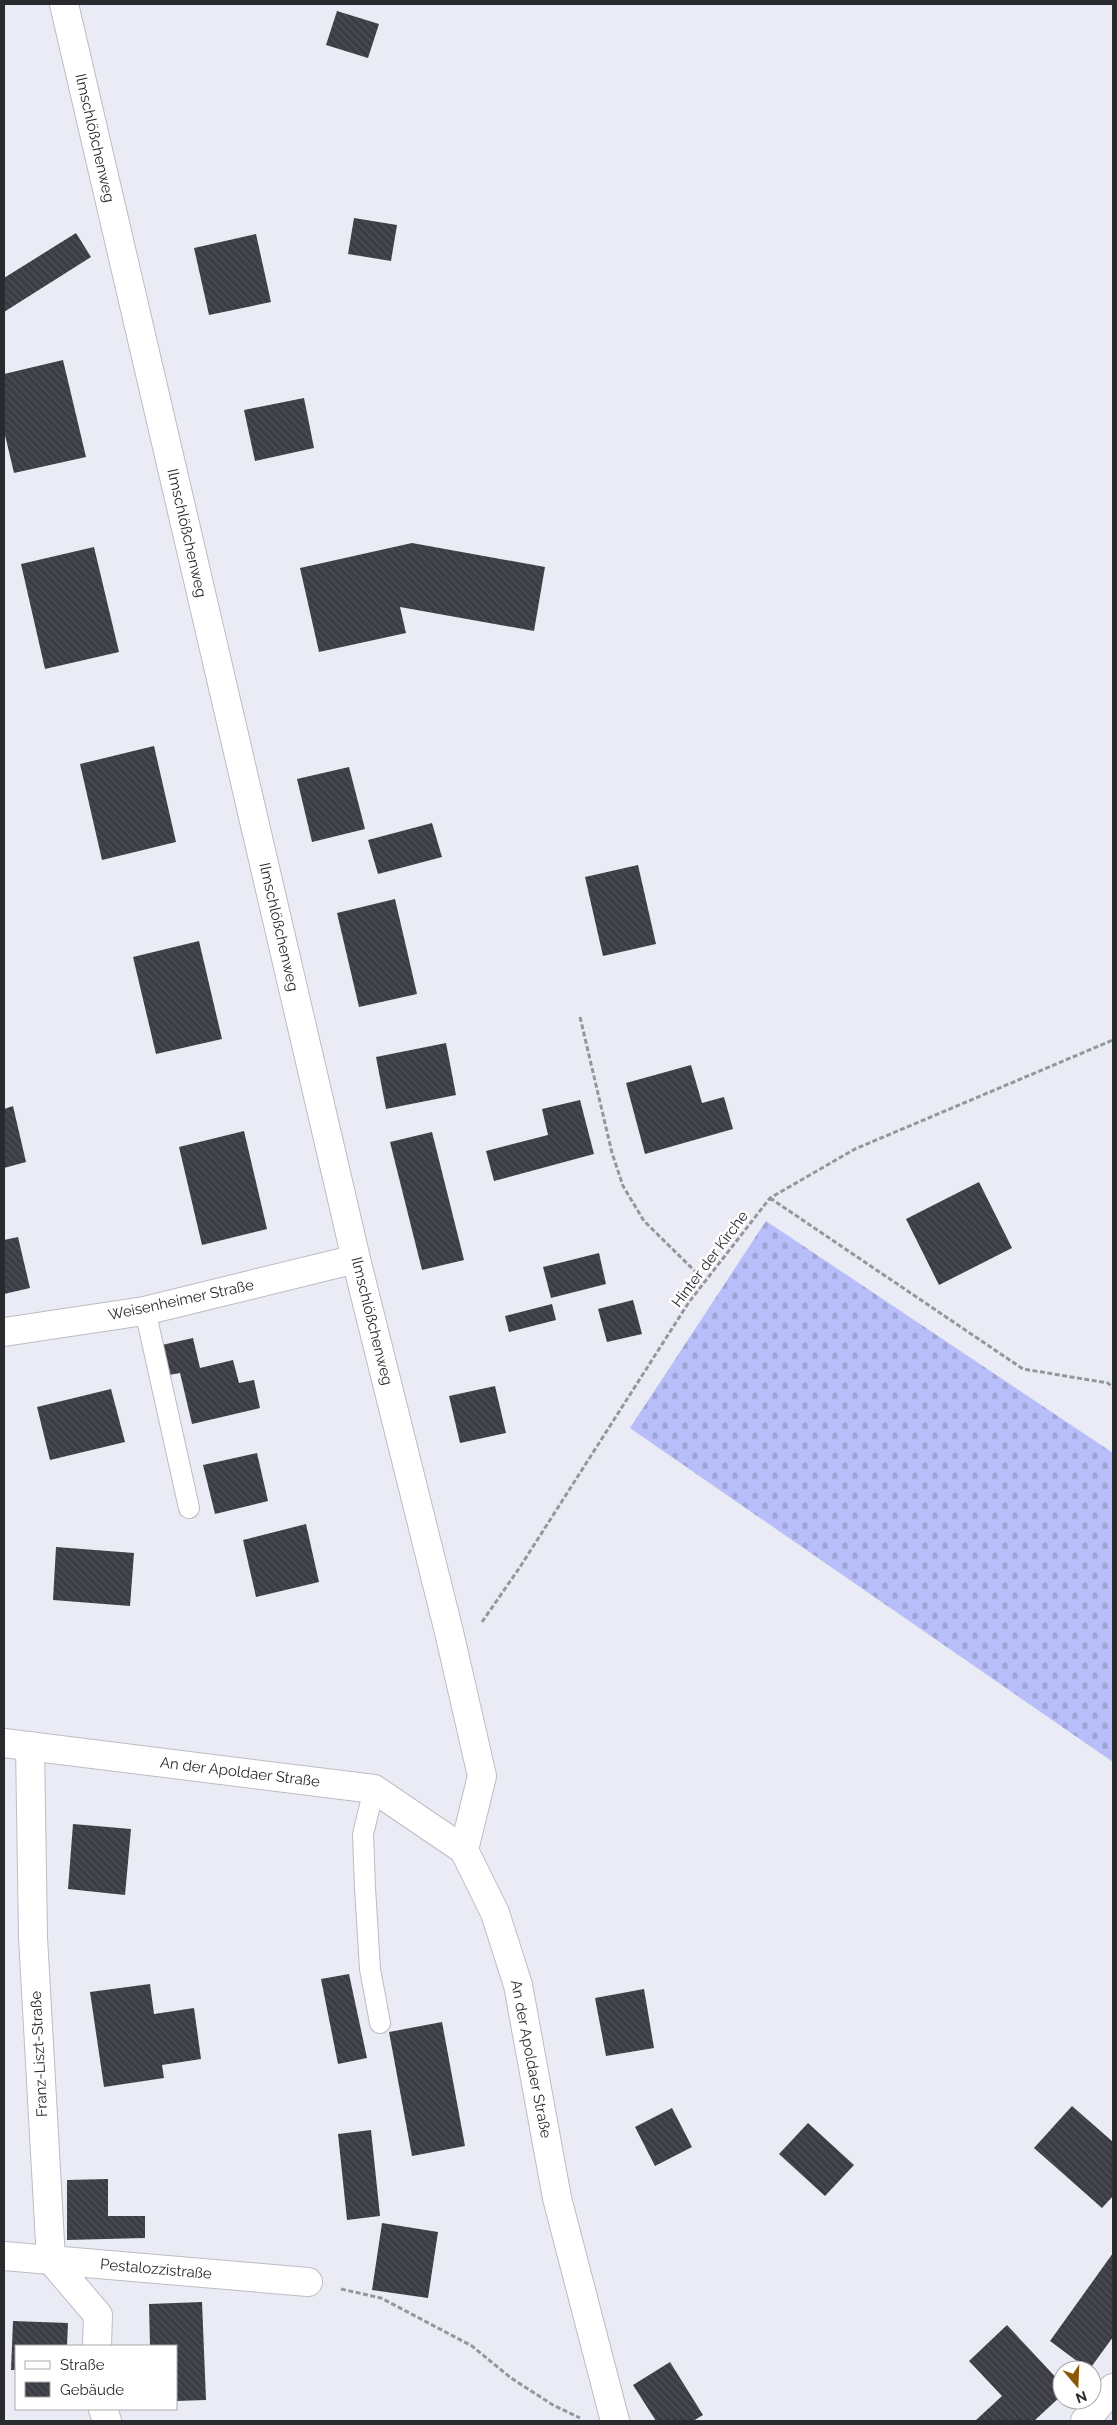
<svg xmlns="http://www.w3.org/2000/svg" width="1117" height="2425" font-family="Raleway,sans-serif">
<style>
.cemetery{fill:url(#cemetery-stones)}
.building{fill:url(#building-back-hatch)}
.lines{fill:none;stroke-linecap:round;stroke-linejoin:round}
.service-casing{stroke:#bbbdc5;stroke-width:22}
.minor-casing{stroke:#bbbdc5;stroke-width:30}
.secondary-casing{stroke:#bbbdc5;stroke-width:30}
.path{stroke:#96979d;stroke-width:3;stroke-dasharray:5 2.5;stroke-linecap:butt}
.service{stroke:#fff;stroke-width:20}
.minor{stroke:#fff;stroke-width:28}
.secondary{stroke:#fff;stroke-width:28}
.labels{text-anchor:middle;dominant-baseline:central;stroke-width:5;stroke-linejoin:round;paint-order:stroke}
.street-label{font-size:15px;fill:#292a2d;stroke:#fff}
</style>
<defs>
<pattern id="cemetery-stones" width="16" height="16" patternUnits="userSpaceOnUse" patternTransform="scale(1.25)"><rect width="16" height="16" fill="#b8bef9"/><path d="M2 7V4a2 2 0 0 1 4 0v3zM10 15v-3a2 2 0 0 1 4 0v3z" fill="#9ea3d6"/></pattern>
<pattern id="building-back-hatch" width="6" height="6" patternUnits="userSpaceOnUse" patternTransform="scale(1.25)"><rect width="6" height="6" fill="#3b3c44"/><path d="M-1 5l2 2M0 0l6 6M5-1l2 2" fill="none" stroke="#4f5057"/></pattern>
</defs>
<rect width="100%" height="100%" fill="#eaebf4"/>
<!-- cemetery -->
<path class="cemetery" d="M766 1221 1113 1453V1762L630 1428Z"/>
<!-- building -->
<path class="building" d="M337 11 379 24 368 58 326 45Z
M354 218 397 225 391 261 348 254Z
M76 233 91 257 4 312V278Z
M256 234 271 302 209 315 194 248Z
M63 360 86 457 14 473 4 431V374Z
M304 398 314 448 255 461 244 410Z
M412 543 545 567 534 631 400 607 406 633 319 652 300 568Z
M94 547 119 652 45 669 21 564Z
M154 746 176 842 102 860 80 764Z
M349 767 365 829 312 842 297 779Z
M432 823 442 857 378 874 368 840Z
M638 865 656 944 603 956 585 877Z
M395 899 417 994 359 1007 337 913Z
M199 941 222 1039 156 1054 133 957Z
M446 1043 456 1095 386 1109 376 1057Z
M691 1065 702 1103 724 1097 733 1129 645 1154 626 1083Z
M580 1100 594 1154 494 1181 486 1151 548 1135 542 1109Z
M13 1106 26 1162 4 1168V1109Z
M244 1131 267 1229 202 1245 179 1147Z
M432 1132 464 1260 422 1270 390 1142Z
M979 1182 1012 1248 939 1285 906 1219Z
M18 1237 30 1288 4 1294V1240Z
M599 1253 606 1284 551 1298 543 1267Z
M633 1300 642 1334 607 1342 598 1309Z
M552 1304 556 1320 509 1332 505 1316Z
M193 1338 200 1368 233 1360 239 1383 254 1380 260 1408 192 1424 180 1373 169 1375 162 1345Z
M495 1386 506 1433 460 1443 449 1396Z
M111 1389 125 1442 50 1460 37 1407Z
M257 1453 268 1501 215 1514 203 1465Z
M306 1524 319 1582 256 1597 243 1540Z
M56 1547 134 1553 130 1606 53 1600Z
M73 1824 131 1829 125 1895 68 1889Z
M349 1974 367 2058 338 2064 321 1979Z
M150 1984 154 2014 194 2008 201 2059 162 2065 164 2078 104 2087 90 1992Z
M644 1989 654 2048 606 2056 595 1998Z
M442 2022 465 2146 412 2156 389 2032Z
M1072 2106 1113 2142V2196L1102 2208 1034 2148Z
M672 2108 692 2147 655 2166 635 2127Z
M808 2123 854 2165 825 2196 779 2154Z
M371 2130 380 2216 347 2220 338 2134Z
M108 2179V2216H145V2238L67 2240V2180Z
M382 2223 438 2232 428 2298 372 2290Z
M1113 2253V2337L1089 2370 1050 2341Z
M202 2302 206 2400 176 2401V2346H150L149 2304Z
M13 2321 68 2323 67 2346H16V2370H11Z
M1007 2325 1062 2384V2395L1034 2421H975L1002 2396 969 2361Z
M670 2362 703 2415 693 2421H656L633 2385Z"/>
<g class="lines">
<!-- service casing -->
<g class="service-casing">
<path id="service" d="M145 1310 189 1508
M374 1789 363 1834 365 1888 370 1969 380 2023"/>
</g>
<!-- minor casing -->
<g class="minor-casing">
<path id="minor" d="M64 4 356 1259 449 1632 482 1776 464 1850
M4 1332 144 1311 356 1259
M30 1746 33 1937 51 2260 98 2315 97 2346
M4 2256 308 2282
M103 2409 107 2421"/>
</g>
<!-- secondary casing -->
<g class="secondary-casing">
<path id="secondary" d="M4 1743 374 1789 464 1850 495 1913 518 1985 557 2198 615 2421
M1085 2421 1113 2388"/>
</g>
<!-- path -->
<path class="path" d="M580 1017 612 1153 623 1186 644 1221 705 1281
M770 1198 1023 1369 1108 1383 1113 1388
M482 1622 520 1567 689 1302 770 1198 855 1149 1113 1040
M341 2289 381 2298 472 2346 511 2378 553 2405 580 2418"/>
<!-- service -->
<use href="#service" class="service"/>
<!-- minor -->
<use href="#minor" class="minor"/>
<!-- secondary -->
<use href="#secondary" class="secondary"/>
</g>
<g class="labels">
<!-- street labels -->
<g class="street-label">
<text transform="translate(95 138) rotate(77)">Ilmschlößchenweg</text>
<text transform="translate(187 533) rotate(77)">Ilmschlößchenweg</text>
<text transform="translate(279 927) rotate(77)">Ilmschlößchenweg</text>
<text transform="translate(710 1259) rotate(-53)">Hinter der Kirche</text>
<text transform="translate(181 1300) rotate(-12)">Weisenheimer Straße</text>
<text transform="translate(372 1321) rotate(76)">Ilmschlößchenweg</text>
<text transform="translate(240 1772) rotate(7)">An der Apoldaer Straße</text>
<text transform="translate(39 2054) rotate(-93)">Franz-Liszt-Straße</text>
<text transform="translate(531 2059) rotate(79)">An der Apoldaer Straße</text>
<text transform="translate(156 2269) rotate(5)">Pestalozzistraße</text>
</g>
</g>
<!-- border -->
<rect width="1117" height="2425" fill="none" stroke="#292a2d" stroke-width="10"/>
<!-- legend -->
<rect x="15" y="2345" width="162" height="65" fill="#ffffff" stroke="#a9aaab"/>
<rect x="25" y="2361" width="25" height="8" fill="#ffffff" stroke="#a9aaab"/>
<text x="60" y="2370" font-size="15" fill="#292a2d">Straße</text>
<rect x="25" y="2382" width="25" height="15" fill="url(#building-back-hatch)" stroke="#a9aaab"/>
<text x="60" y="2395" font-size="15" fill="#292a2d">Gebäude</text>
<!-- north arrow -->
<g transform="translate(1077 2385) rotate(161)"><circle r="24" fill="#ffffff" stroke="#a9aaab"/>
<path d="M0-4L9 19L0 12L-9 19Z" fill="#8c5805"/>
<text y="-8" font-size="14" font-weight="bold" text-anchor="middle" fill="#292a2d">N</text>
</g>
</svg>
